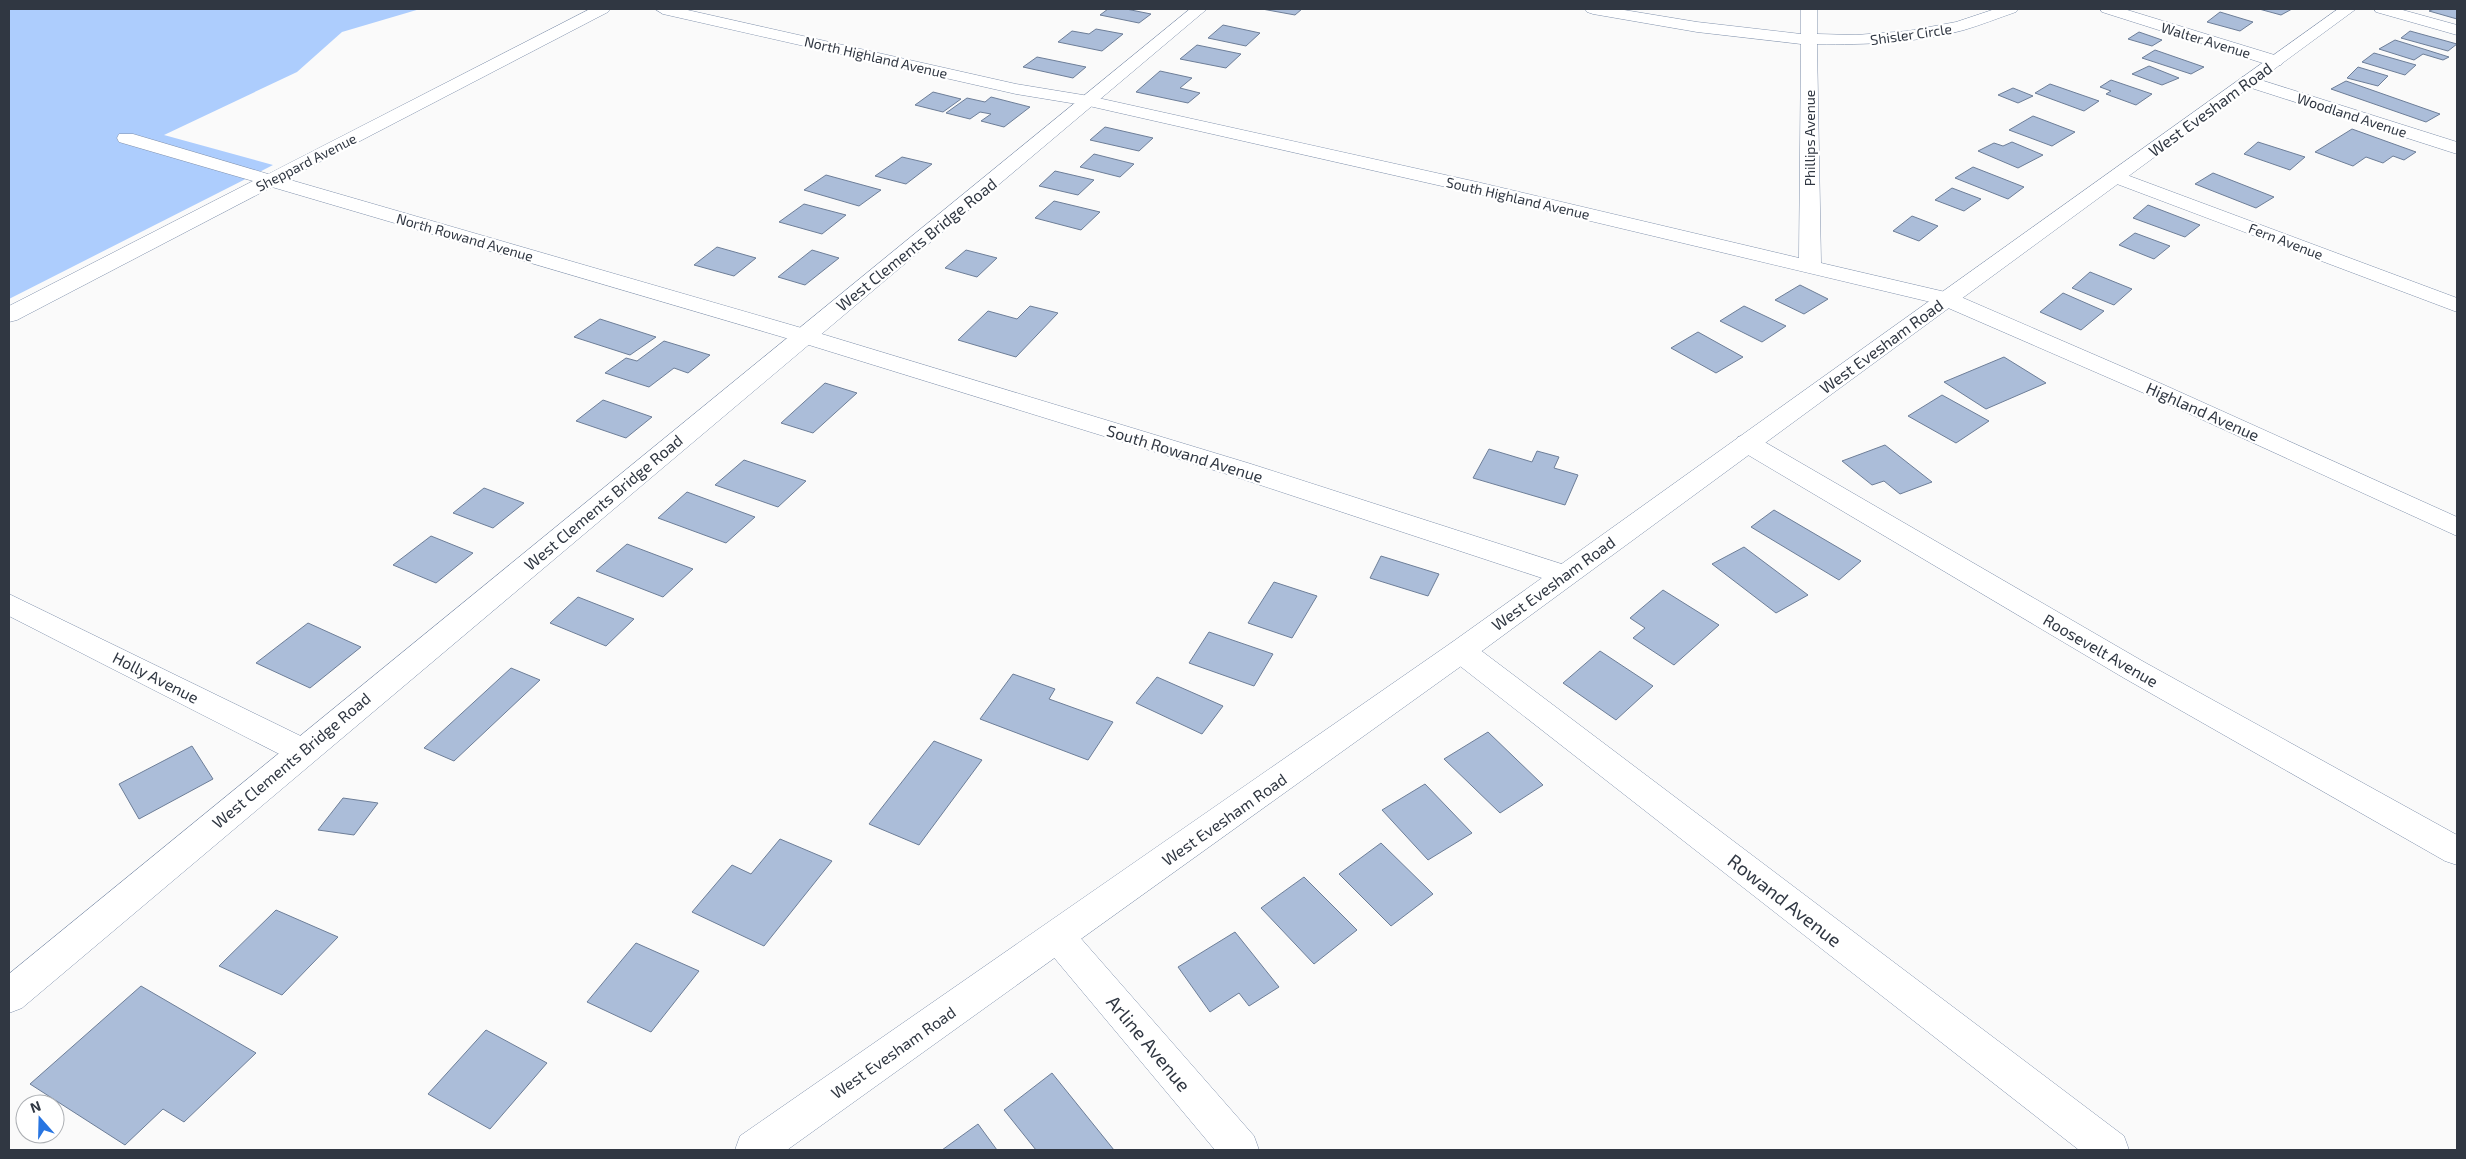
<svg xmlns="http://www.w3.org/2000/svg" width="2466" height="1159" font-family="'Exo 2',sans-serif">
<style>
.green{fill:#adcdfd}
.building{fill:#abbdd9;stroke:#6d7e98}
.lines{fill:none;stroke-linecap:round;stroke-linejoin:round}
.minor-casing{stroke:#8091ac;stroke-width:1}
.primary-casing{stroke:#8091ac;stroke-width:1}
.minor{fill:#fff;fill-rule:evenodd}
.primary{fill:#fff;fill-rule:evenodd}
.labels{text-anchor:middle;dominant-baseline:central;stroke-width:4.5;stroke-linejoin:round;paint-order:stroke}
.far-street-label{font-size:14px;fill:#303742;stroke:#fff}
.street-label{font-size:16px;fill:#303742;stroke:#fff}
.near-street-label{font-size:19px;fill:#303742;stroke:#fff}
</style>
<rect width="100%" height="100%" fill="#fafafa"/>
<!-- green -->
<path class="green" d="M9 9H420L342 32 297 72 164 135 273 165 9 299Z"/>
<!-- building -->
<path class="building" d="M1108 9H1126L1151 14 1139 23 1100 15Z
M1262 9H1302L1295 15Z
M2259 9H2292L2281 15Z
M2434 9H2457V19L2429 11Z
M2220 12 2253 22 2240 31 2207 22Z
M1223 25 1260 33 1246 46 1208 38Z
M1096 29 1123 34 1102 51 1058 42 1072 31 1089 34Z
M2410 31 2457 44 2448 51 2401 38Z
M2139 32 2162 40 2152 46 2128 39Z
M2395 40 2449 57 2443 60 2423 54 2414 60 2379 49Z
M1197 45 1241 54 1226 68 1180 59Z
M2155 50 2204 67 2191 74 2142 58Z
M2374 53 2416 65 2405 75 2362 62Z
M1037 57 1086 67 1073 78 1023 67Z
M2149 66 2179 78 2162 85 2132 74Z
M2358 67 2388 76 2378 86 2347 78Z
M1160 71 1192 78 1180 88 1200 93 1188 103 1136 92Z
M2111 80 2152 94 2136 105 2106 94 2111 91 2100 87Z
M2346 81 2440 114 2426 122 2331 89Z
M2050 84 2099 101 2084 111 2035 93Z
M2013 88 2033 96 2018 103 1998 95Z
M933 92 961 99 943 112 915 105Z
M991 97 1030 107 1004 127 981 121 991 114 980 112 970 119 946 113 967 98 985 102Z
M2033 116 2075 132 2052 146 2009 130Z
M1105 127 1153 138 1139 151 1090 140Z
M2352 129 2416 152 2404 160 2393 156 2383 163 2366 157 2353 166 2315 152Z
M2012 142 2043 155 2018 168 1978 151 1994 143 2003 146Z
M2258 142 2305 157 2290 170 2244 154Z
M1094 154 1134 164 1120 177 1080 167Z
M902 157 932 164 906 184 875 176Z
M1973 167 2024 187 2008 199 1955 178Z
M1055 171 1094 180 1078 195 1039 186Z
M2213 173 2274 197 2256 208 2195 184Z
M826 175 881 190 859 206 804 190Z
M1952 188 1981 199 1964 211 1935 200Z
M1054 201 1100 212 1081 230 1035 218Z
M804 204 846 215 822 234 779 222Z
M2148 205 2200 225 2185 237 2133 218Z
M1912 216 1938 226 1919 241 1893 231Z
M2135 233 2170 246 2154 259 2119 245Z
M717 247 756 258 734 276 694 265Z
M812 250 839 258 805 285 778 277Z
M966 250 997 258 977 277 945 268Z
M2090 272 2132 289 2114 305 2072 288Z
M1800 285 1828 299 1804 314 1775 300Z
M2063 293 2104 311 2081 330 2040 312Z
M1030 306 1058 313 1016 357 958 340 988 311 1017 319Z
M1744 306 1786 326 1762 342 1720 321Z
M600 319 656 337 630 355 574 337Z
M1698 332 1743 357 1716 373 1671 348Z
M664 341 710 355 688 373 674 368 649 387 605 373 626 358 637 361Z
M2004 357 2046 383 1986 409 1944 382Z
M825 383 857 393 813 433 781 423Z
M1942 395 1989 421 1956 443 1908 416Z
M603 400 652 417 626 438 576 421Z
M1885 445 1932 482 1900 494 1884 481 1872 485 1842 461Z
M1489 449 1532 462 1537 451 1559 457 1554 468 1578 475 1565 505 1473 478Z
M744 460 806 481 778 507 715 485Z
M484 488 524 503 493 528 453 513Z
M687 492 755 517 726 543 658 518Z
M1774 510 1861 561 1839 580 1751 527Z
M431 536 473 553 436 583 393 565Z
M627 544 693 569 663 597 596 571Z
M1744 547 1808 595 1776 613 1712 564Z
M1381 556 1439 574 1428 596 1370 578Z
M1274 582 1317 596 1292 638 1248 623Z
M1663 590 1719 625 1674 665 1633 638 1645 628 1630 618Z
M578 597 634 619 606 646 550 623Z
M308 623 361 647 310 688 256 663Z
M1209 632 1273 654 1254 686 1189 663Z
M1600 651 1653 686 1616 720 1563 683Z
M511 668 540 680 454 761 424 748Z
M1013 674 1055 689 1049 699 1113 722 1088 760 980 719Z
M1157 677 1223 706 1202 734 1136 703Z
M1488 732 1543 785 1500 813 1444 759Z
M934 741 982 760 919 845 869 824Z
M192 746 213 779 139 819 119 784Z
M1425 784 1472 833 1428 860 1382 810Z
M343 798 378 803 354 835 318 830Z
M780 839 832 861 764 946 692 912 732 865 751 874Z
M1381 843 1433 894 1391 926 1339 874Z
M1304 877 1357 930 1314 964 1261 908Z
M276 910 338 937 282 995 219 966Z
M1235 932 1279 987 1249 1006 1239 993 1210 1012 1178 967Z
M636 943 699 971 651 1032 587 1002Z
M141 986 256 1053 184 1122 163 1109 125 1145 30 1084Z
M486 1030 547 1063 490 1129 428 1094Z
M1052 1073 1114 1150H1036L1004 1110Z
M978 1124 997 1150H942Z"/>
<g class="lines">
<!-- minor casing -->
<g class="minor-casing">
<path id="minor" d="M590 9H610L608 12 287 179 812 331 1251 464 1574 568 1578 575 1574 582 1564 585 1554 582 1233 476 796 341 272 187 17 320 9 322V306L253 181 119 142 117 138 119 134H133L268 174Z
M655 9H683L1016 84 1089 96 1477 182 1799 258 1801 44 1697 32 1593 14 1587 12 1585 9H1618L1697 22 1801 34V9H1817V34L1856 35 1908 31 1956 22 1995 9H2018L2016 12C1998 18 1981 25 1964 30 1916 43 1866 45 1817 44L1821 263 1954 294 2162 384 2457 517V536L2146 394 1939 304 1477 194 1089 106 1016 94 663 14Z
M2100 9H2124L2281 57 2283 61 2281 65H2269L2102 12Z
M2374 9H2399L2457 25V35L2376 12Z
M2248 76 2457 142V154L2242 85 2239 81 2242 77Z
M2116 171 2457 298V312L2109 181 2106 177 2109 173Z
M1747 435 1756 437 2144 662 2457 835V865L2445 861 2124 678 1738 449 1735 443 1738 437Z
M9 594 313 742 317 751 313 760 302 763 291 760 9 616Z
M1461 640 1471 643 2124 1136 2129 1150H2079L1451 659 1447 651 1451 643Z
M1058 921 1070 926 1254 1136 1259 1150H1215L1046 948 1041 937 1046 926Z"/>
</g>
<!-- primary casing -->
<g class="primary-casing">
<path id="primary" d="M1190 9H1207L22 1008 9 1013V974Z
M2338 9H2356L1471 659 787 1150H735L740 1136 1451 643Z"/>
</g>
<!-- minor -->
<use href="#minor" class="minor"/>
<!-- primary -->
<use href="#primary" class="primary"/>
</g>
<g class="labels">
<!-- far-street labels -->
<g class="far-street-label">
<text transform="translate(1911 34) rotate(-8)">Shisler Circle</text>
<text transform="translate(2206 40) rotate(17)">Walter Avenue</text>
<text transform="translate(876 57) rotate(13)">North Highland Avenue</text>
<text transform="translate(2352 115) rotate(18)">Woodland Avenue</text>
<text transform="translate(1809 138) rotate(-90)">Phillips Avenue</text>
<text transform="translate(306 162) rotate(-27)">Sheppard Avenue</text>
<text transform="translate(1518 198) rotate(13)">South Highland Avenue</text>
<text transform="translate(465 237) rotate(16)">North Rowand Avenue</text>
<text transform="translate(2286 241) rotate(21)">Fern Avenue</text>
</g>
<!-- street labels -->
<g class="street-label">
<text transform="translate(2210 109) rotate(-36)">West Evesham Road</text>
<text transform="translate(916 244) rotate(-39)">West Clements Bridge Road</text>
<text transform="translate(1881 346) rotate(-36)">West Evesham Road</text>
<text transform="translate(2203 411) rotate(24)">Highland Avenue</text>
<text transform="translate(1185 453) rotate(17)">South Rowand Avenue</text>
<text transform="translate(603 502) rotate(-40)">West Clements Bridge Road</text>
<text transform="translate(1553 583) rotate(-36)">West Evesham Road</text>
<text transform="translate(2101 650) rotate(30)">Roosevelt Avenue</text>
<text transform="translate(156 677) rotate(27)">Holly Avenue</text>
<text transform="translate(291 760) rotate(-40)">West Clements Bridge Road</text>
<text transform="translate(1224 819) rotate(-35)">West Evesham Road</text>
<text transform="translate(893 1052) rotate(-35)">West Evesham Road</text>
</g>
<!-- near-street labels -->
<g class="near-street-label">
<text transform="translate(1785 900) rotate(38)">Rowand Avenue</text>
<text transform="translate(1149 1043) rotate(50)">Arline Avenue</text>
</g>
</g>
<!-- border -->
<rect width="2466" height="1159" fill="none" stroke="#303742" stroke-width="20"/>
<!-- north arrow -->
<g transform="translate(40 1119) rotate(340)"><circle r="24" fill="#ffffff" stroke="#acafb3"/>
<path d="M0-4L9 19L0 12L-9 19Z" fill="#2875e1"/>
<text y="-8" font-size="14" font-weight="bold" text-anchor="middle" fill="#303742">N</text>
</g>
</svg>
